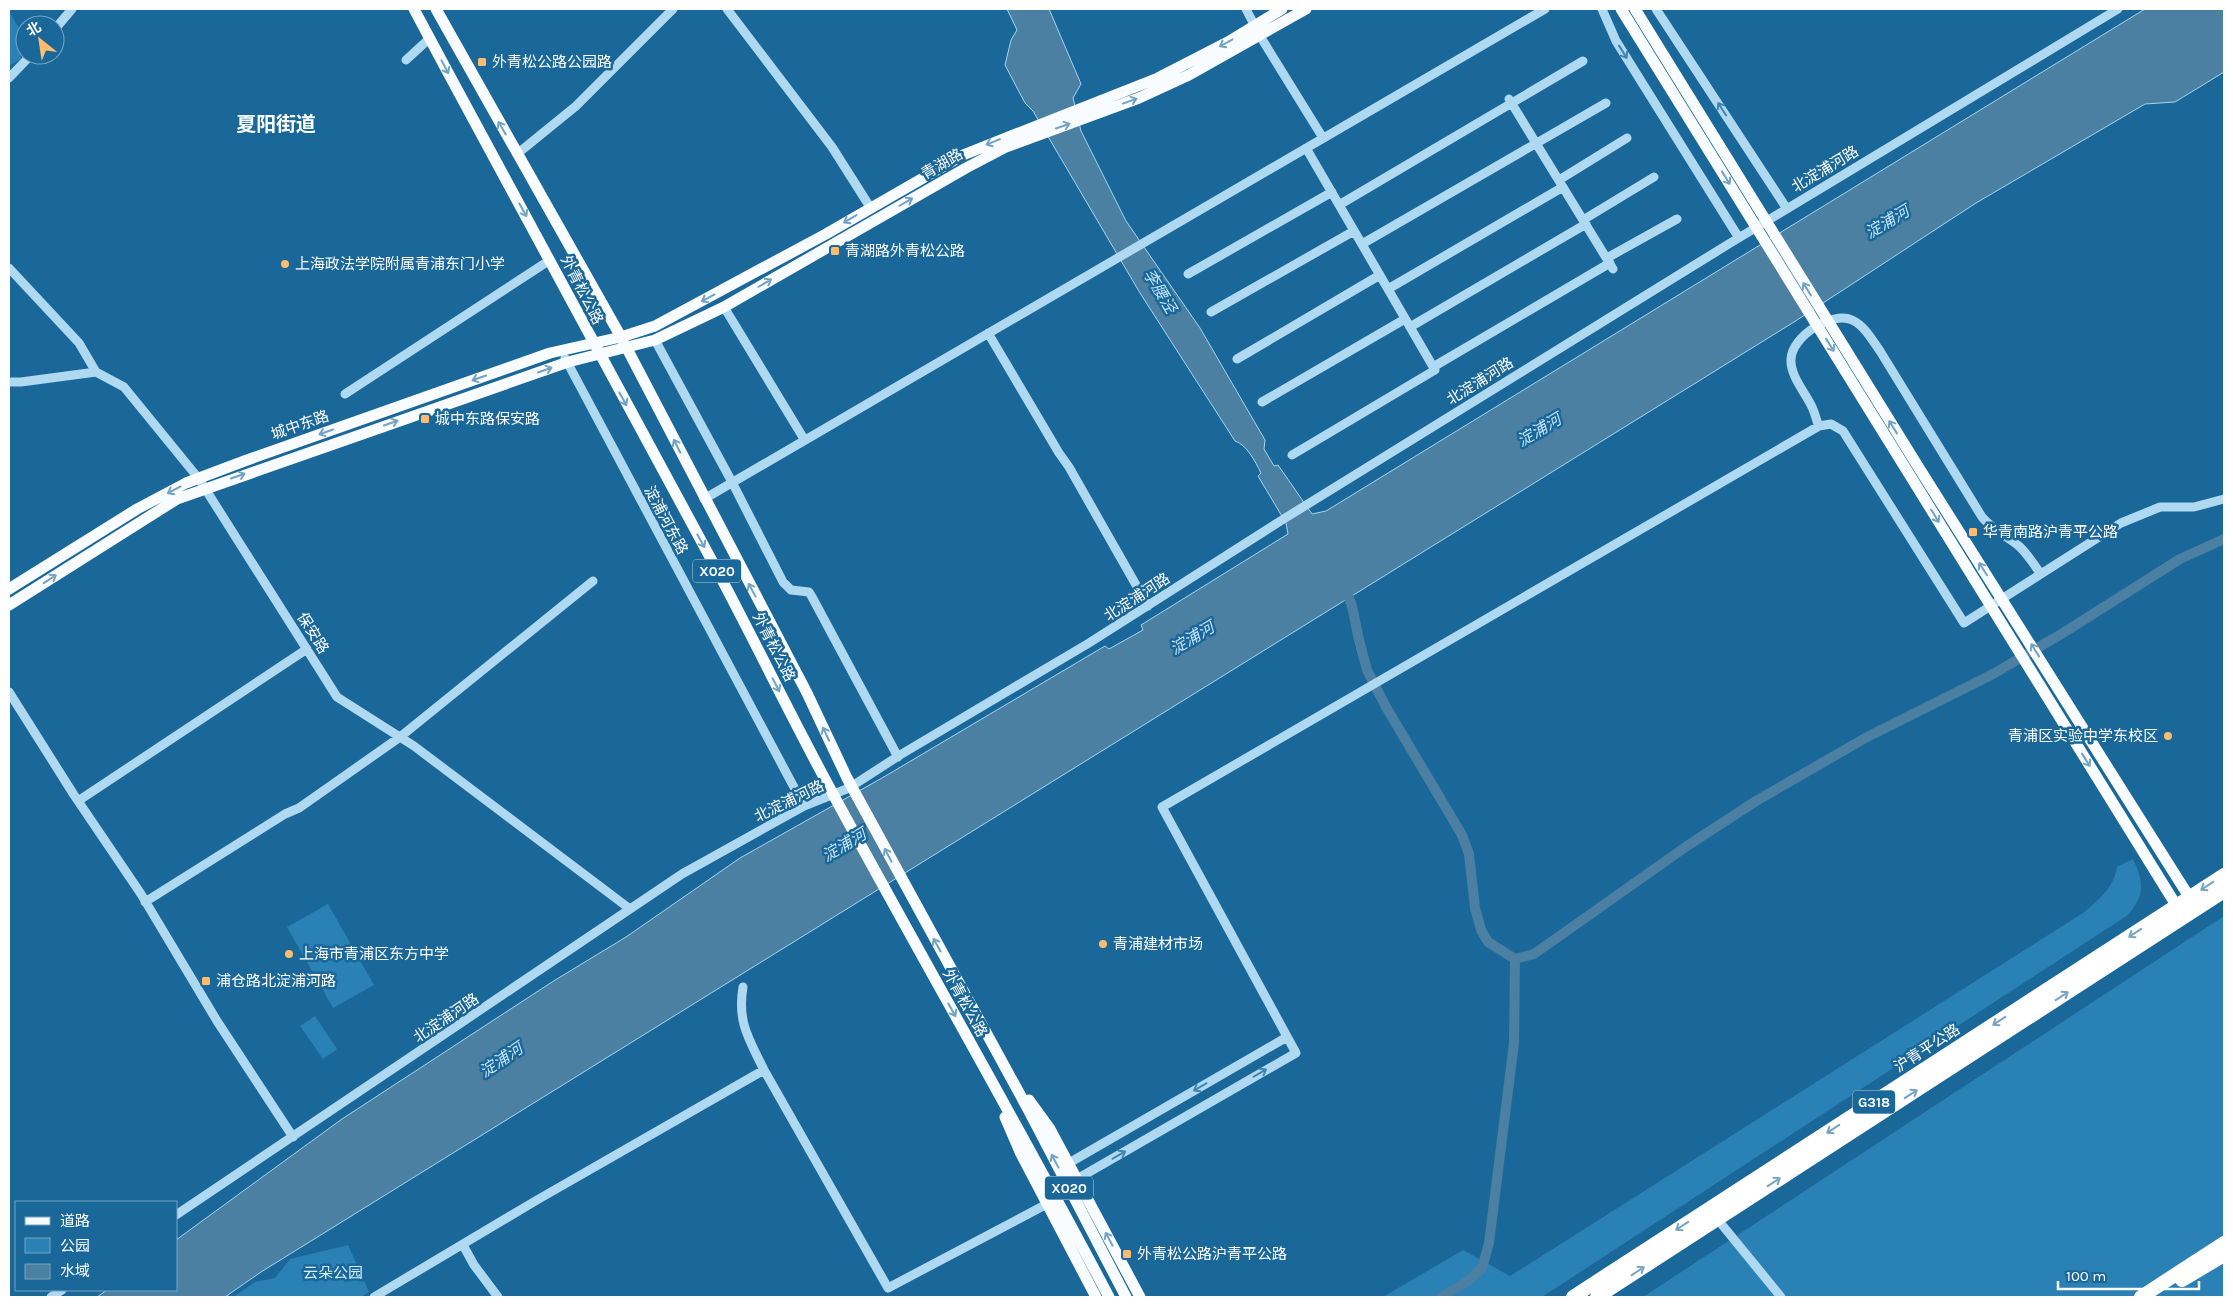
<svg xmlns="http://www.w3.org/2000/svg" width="2233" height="1306" font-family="Karla,'Noto Sans SC',sans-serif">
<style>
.green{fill:#2a81b5}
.water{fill:#4b80a2;stroke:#a2d6f3}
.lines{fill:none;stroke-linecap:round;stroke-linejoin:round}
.canal{stroke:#4b80a2;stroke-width:10}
.minor{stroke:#afd8f1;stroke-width:9}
.major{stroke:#f8fcff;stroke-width:11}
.highway{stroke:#fff;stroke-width:14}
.oneway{stroke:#73a3c2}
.oneway2{stroke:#3f83af}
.oneway3{stroke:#76a4c2}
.poi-dot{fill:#ffbc6e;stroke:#1a6799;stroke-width:2}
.labels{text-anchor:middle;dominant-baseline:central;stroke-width:5;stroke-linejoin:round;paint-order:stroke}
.shield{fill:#1a6799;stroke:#bad1e0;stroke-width:1}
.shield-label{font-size:14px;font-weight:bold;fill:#fff}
.poi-label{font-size:15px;fill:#fff;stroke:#1a6799;text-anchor:start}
.street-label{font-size:15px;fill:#fff;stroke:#1a6799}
.park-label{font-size:15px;fill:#d6eefc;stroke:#1a6799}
.water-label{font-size:16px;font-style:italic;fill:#c2e4f8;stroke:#1a6799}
.district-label{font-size:20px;font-weight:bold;fill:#fff;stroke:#1a6799}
</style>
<rect width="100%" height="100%" fill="#1a6799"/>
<!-- green -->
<path class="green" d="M9 11 20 30 21 59 9 66Z
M2133 859C2144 882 2145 895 2128 915L1542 1297H1383L1463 1250 1510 1276 2083 913C2098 901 2114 887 2117 867Z
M328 904 374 985 333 1008 287 927Z
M2224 916V1297H1643Z
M315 1016 337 1049 323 1059 300 1026Z
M348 1245 369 1292 361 1297H233L255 1282 275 1278 290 1259Z"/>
<!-- water -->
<path class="water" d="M1007 9H1049L1081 84 1073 98 1081 131 1126 221 1200 328 1265 440 1264 449 1274 466 1278 465 1312 514 1326 511 2145 9H2224V72L2175 102 2145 104 1976 203 1794 322 261 1272 225 1297H97L107 1290H176V1240L342 1119 552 982 626 937 740 858 882 778 1105 646 1109 649 1143 630 1141 625 1288 534 1286 523 1258 476 1261 473C1255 461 1247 445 1235 441L1140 293 1033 111 1025 103 1005 65 1011 40 1017 30Z"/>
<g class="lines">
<!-- canal -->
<path class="canal" d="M1344 585 1352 606 1359 640 1367 670 1386 707 1462 835 1469 854 1475 908 1481 930 1488 942 1515 959 1534 954 1687 846 1756 801 1867 737 1993 674 2063 633 2180 559 2224 539
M1441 1297 1468 1281 1482 1268 1489 1243 1514 1043 1515 959"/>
<!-- minor -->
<path class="minor" d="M727 9 832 147 870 207
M1246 9 1260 36 1323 138
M1602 9 1616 41 1739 238
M1656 9 1787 209
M55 29 72 9
M406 60 430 38
M9 78 31 55
M1509 99 1613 269
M517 154 576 106 673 9
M1559 180 1627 138
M1339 205 1583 61
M1583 220 1654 177
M1362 244 1606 103
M1607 258 1677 219
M9 268 79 343 96 372
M1188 274 1332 192
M1388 289 1563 187
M724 307 804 439
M1211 312 1354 231
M1410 327 1586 224
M988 333 1059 453 1069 467 1148 606
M655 340 732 482 783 582 791 590 809 592 812 597 898 757
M565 358 804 806
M1237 359 1380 275
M1433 367 1610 263
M9 382H21L96 372 124 387 199 479 337 697 414 746 630 909
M345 394 550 260
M1262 402 1405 319
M1819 426C1816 420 1815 413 1812 407 1805 392 1790 376 1791 359 1792 336 1832 311 1852 320 1865 326 1872 340 1880 351L1982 517C1993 530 2007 536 2020 547 2028 555 2034 564 2040 573
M1292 455 1435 370 1306 148
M704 499 1545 9
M9 692 74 795 141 894 217 1021 293 1137
M78 801 307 649
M145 902 285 814 299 808 400 737 593 581
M743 987C737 1022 749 1039 764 1070
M1069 1163 1287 1037
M1077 1179 1296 1053 1162 807 1819 426 1831 424 1843 431 1964 623 2121 523 2160 507H2194L2224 499
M176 1215 682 874 804 806 849 788 900 755 1089 643 1282 520 1727 245 2118 9
M1714 1215 1781 1297
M463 1245 474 1265 498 1297
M51 1297 62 1290
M374 1297 537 1200 764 1070 888 1288 1047 1204"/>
<!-- major -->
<path class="major" d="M414 9C512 193 612 376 711 559 753 637 791 717 833 794 924 962 1020 1128 1109 1297
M436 9 621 337 807 693 847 778 1029 1111 1126 1297
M1621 9 2181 913
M1635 9 1919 468 2193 903
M9 589 137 509 186 483 247 460 550 353 621 337 655 326 826 234 963 155 1158 78 1228 42 1282 9
M9 605 177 499 568 362 655 340 724 307 966 168 1006 147 1139 98 1189 75 1306 9
M1029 1100 1050 1129 1140 1297
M1005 1117 1021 1154 1096 1297"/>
<!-- highway -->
<path class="highway" d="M2182 1280 2224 1255
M1573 1297 2224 875
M1597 1297 2224 891
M2141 1297 2224 1243"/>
</g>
<!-- one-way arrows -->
<defs><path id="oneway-shaft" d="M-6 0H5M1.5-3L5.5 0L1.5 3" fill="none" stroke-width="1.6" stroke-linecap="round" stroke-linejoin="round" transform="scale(1.25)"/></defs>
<g class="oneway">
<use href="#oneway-shaft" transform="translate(1226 43) rotate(151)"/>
<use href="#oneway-shaft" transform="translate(445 67) rotate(62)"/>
<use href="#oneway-shaft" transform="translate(1130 101) rotate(-20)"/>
<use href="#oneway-shaft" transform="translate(1063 126) rotate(-19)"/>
<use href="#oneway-shaft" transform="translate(502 128) rotate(-120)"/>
<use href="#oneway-shaft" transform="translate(993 142) rotate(158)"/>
<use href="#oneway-shaft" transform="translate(1726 178) rotate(58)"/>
<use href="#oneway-shaft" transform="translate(906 202) rotate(-30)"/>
<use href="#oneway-shaft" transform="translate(523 210) rotate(61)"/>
<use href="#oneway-shaft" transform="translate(850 219) rotate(149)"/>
<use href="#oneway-shaft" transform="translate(765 283) rotate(-30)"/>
<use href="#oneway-shaft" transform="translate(1807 289) rotate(-122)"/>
<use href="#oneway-shaft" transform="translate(708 298) rotate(152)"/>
<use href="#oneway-shaft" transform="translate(1830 345) rotate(58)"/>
<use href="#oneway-shaft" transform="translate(545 370) rotate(-19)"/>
<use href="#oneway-shaft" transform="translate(479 378) rotate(161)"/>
<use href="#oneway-shaft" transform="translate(623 399) rotate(61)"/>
<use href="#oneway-shaft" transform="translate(391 423) rotate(-19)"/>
<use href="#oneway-shaft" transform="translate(1893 427) rotate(-122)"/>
<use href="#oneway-shaft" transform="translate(326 432) rotate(161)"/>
<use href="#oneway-shaft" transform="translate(677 446) rotate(-117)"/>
<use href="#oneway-shaft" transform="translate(238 476) rotate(-19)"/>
<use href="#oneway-shaft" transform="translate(174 490) rotate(152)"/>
<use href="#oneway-shaft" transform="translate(1935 516) rotate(59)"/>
<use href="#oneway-shaft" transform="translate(701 541) rotate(61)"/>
<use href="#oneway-shaft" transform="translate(1983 569) rotate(-123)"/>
<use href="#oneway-shaft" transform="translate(50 579) rotate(-33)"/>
<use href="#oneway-shaft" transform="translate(752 590) rotate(-118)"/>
<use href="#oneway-shaft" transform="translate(2035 650) rotate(-122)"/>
<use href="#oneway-shaft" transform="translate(776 685) rotate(63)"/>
<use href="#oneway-shaft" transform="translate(826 734) rotate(-115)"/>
<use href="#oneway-shaft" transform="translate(2086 760) rotate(58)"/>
<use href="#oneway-shaft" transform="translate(888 855) rotate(-118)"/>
<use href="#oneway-shaft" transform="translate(937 945) rotate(-119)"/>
<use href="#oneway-shaft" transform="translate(952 1010) rotate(61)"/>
<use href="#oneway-shaft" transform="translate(1055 1161) rotate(-118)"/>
<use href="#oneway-shaft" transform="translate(1109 1239) rotate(-118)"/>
</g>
<g class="oneway2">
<use href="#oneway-shaft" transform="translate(1623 52) rotate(58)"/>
<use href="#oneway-shaft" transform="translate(1722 109) rotate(-123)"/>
<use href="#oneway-shaft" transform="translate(1260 1073) rotate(-30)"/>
<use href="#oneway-shaft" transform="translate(1200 1087) rotate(150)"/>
<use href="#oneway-shaft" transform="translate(1119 1155) rotate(-30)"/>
</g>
<g class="oneway3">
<use href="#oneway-shaft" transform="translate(2207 886) rotate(147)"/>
<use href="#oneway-shaft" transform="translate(2135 933) rotate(147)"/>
<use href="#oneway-shaft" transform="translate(2062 996) rotate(-33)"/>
<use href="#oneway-shaft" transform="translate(1999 1021) rotate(147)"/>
<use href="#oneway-shaft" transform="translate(1911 1094) rotate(-33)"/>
<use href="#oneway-shaft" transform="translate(1833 1129) rotate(147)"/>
<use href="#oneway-shaft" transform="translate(1774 1182) rotate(-33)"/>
<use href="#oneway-shaft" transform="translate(1682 1226) rotate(147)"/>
<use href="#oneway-shaft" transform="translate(1638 1271) rotate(-33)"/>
</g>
<!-- markers -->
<g class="poi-dot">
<rect x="477" y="57" width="10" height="10" rx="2.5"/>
<rect x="830" y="246" width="10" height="10" rx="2.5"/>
<circle cx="285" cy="264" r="5"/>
<rect x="420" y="414" width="10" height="10" rx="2.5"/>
<rect x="1968" y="527" width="10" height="10" rx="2.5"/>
<circle cx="2168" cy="736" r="5"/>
<circle cx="1103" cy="944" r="5"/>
<circle cx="289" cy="954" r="5"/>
<rect x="201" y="976" width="10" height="10" rx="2.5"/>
<rect x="1122" y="1249" width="10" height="10" rx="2.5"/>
</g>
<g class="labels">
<!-- shield labels -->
<g class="shield">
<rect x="693" y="559.5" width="48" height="23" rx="4"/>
<rect x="1853" y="1090.5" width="42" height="23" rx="4"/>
<rect x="1045" y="1176.5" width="48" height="23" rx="4"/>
</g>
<g class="shield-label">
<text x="717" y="571">X020</text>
<text x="1874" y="1102">G318</text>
<text x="1069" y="1188">X020</text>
</g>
<!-- poi labels -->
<g class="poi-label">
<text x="492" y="62">外青松公路公园路</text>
<text x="845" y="251">青湖路外青松公路</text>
<text x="295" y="264">上海政法学院附属青浦东门小学</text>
<text x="435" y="419">城中东路保安路</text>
<text x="1983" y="532">华青南路沪青平公路</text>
<text x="2158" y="736" text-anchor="end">青浦区实验中学东校区</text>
<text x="1113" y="944">青浦建材市场</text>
<text x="299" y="954">上海市青浦区东方中学</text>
<text x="216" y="981">浦仓路北淀浦河路</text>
<text x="1137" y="1254">外青松公路沪青平公路</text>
</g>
<!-- street labels -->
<g class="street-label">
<text transform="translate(942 164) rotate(-30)">青湖路</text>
<text transform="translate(1825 169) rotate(-31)">北淀浦河路</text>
<text transform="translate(582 290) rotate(63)">外青松公路</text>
<text transform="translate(1480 381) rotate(-32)">北淀浦河路</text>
<text transform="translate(300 425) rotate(-19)">城中东路</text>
<text transform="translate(666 520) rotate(62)">淀浦河东路</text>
<text transform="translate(1137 597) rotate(-33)">北淀浦河路</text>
<text transform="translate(313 633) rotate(58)">保安路</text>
<text transform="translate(774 647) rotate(63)">外青松公路</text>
<text transform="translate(789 801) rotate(-26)">北淀浦河路</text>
<text transform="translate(965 1003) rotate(61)">外青松公路</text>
<text transform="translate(446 1018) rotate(-34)">北淀浦河路</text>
<text transform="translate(1927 1048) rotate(-33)">沪青平公路</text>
</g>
<!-- park labels -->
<g class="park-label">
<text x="333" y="1273">云朵公园</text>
</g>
<!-- water labels -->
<g class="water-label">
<text transform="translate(1887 222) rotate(-31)">淀浦河</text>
<text transform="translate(1160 291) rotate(59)">李腰泾</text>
<text transform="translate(1539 430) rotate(-31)">淀浦河</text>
<text transform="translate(1192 638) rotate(-31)">淀浦河</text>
<text transform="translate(844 845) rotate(-31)">淀浦河</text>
<text transform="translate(501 1060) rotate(-34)">淀浦河</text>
</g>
<!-- district labels -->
<g class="district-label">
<text x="276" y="124">夏阳街道</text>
</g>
</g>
<!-- border -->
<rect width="2233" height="1306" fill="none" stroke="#ffffff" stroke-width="20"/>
<!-- legend -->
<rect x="15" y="1201" width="162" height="90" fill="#1a6799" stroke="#76a4c2"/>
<rect x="25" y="1217" width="25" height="8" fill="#f8fcff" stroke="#76a4c2"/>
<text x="60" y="1226" font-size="15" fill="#ffffff">道路</text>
<rect x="25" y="1238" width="25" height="15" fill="#2a81b5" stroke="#76a4c2"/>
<text x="60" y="1251" font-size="15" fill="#ffffff">公园</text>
<rect x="25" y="1264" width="25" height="15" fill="#4b80a2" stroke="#76a4c2"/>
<text x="60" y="1276" font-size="15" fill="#ffffff">水域</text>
<!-- north arrow -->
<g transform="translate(40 40) rotate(330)"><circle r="24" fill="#1a6799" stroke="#76a4c2"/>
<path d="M0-4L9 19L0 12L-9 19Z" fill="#ffbc6e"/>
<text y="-8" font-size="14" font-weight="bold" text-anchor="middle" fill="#ffffff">北</text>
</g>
<!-- scale -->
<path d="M2058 1281v8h141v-8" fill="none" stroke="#ffffff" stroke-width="2.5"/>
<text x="2066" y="1281" font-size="15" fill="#ffffff" stroke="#1a6799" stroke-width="4" paint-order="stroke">100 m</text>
</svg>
